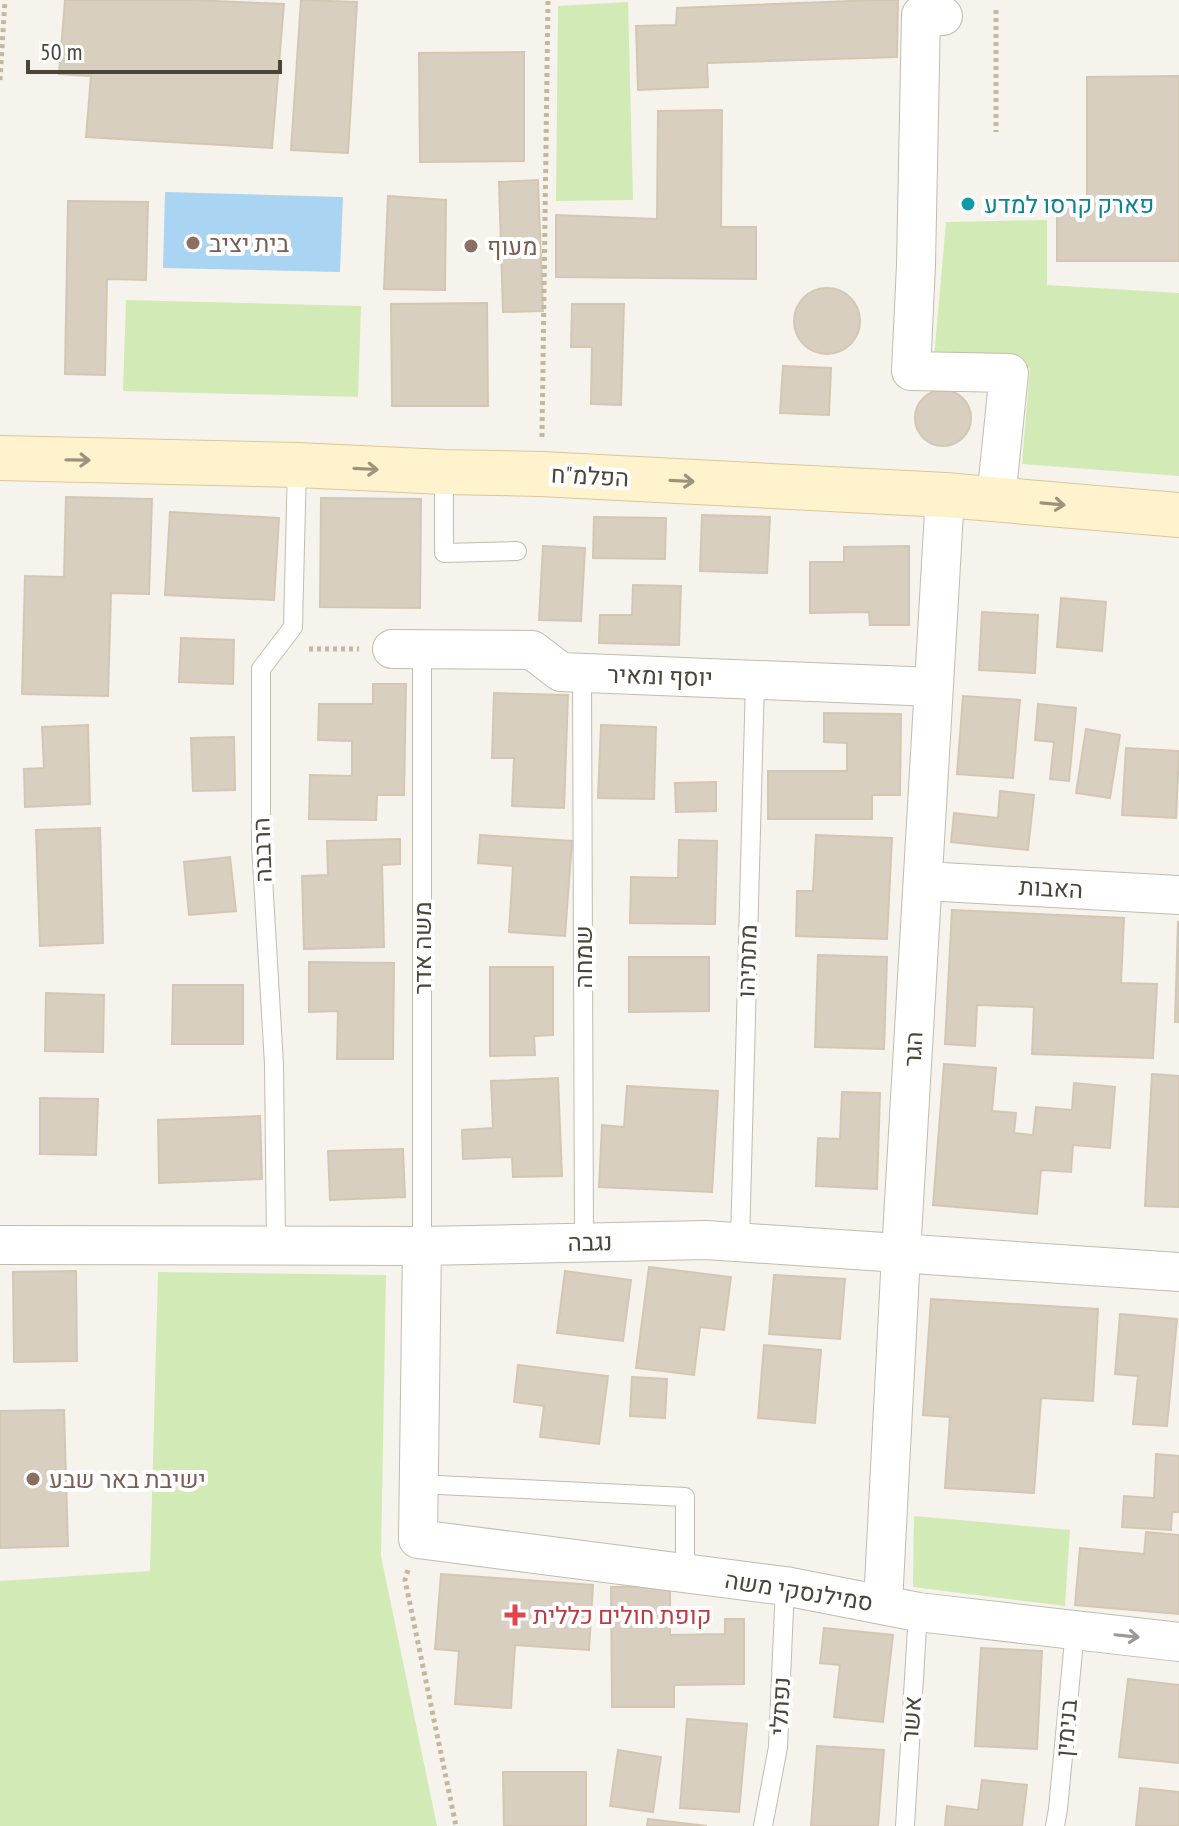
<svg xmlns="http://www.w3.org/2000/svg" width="1179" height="1826" font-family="'PT Sans Narrow',Heebo,sans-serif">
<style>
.green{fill:#d2eab5}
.water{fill:#a9d4f2}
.building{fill:#d8cfc1;stroke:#d3c7b4;stroke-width:2}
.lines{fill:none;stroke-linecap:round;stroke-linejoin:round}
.lane-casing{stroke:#c2bbae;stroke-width:20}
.street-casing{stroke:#c2bbae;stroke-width:40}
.secondary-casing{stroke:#d6c79b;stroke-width:46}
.path{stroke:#c4b79f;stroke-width:5;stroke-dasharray:4 4;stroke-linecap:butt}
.lane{stroke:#fff;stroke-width:18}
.street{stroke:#fff;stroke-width:38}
.secondary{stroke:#fff3cd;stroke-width:44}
.oneway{stroke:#9c937c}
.oneway2{stroke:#9c9892}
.culture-dot{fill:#0f9aa8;stroke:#fff;stroke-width:3}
.education-dot{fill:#8d6e63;stroke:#fff;stroke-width:3}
.health-dot{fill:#e0444e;stroke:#fff;stroke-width:3}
.labels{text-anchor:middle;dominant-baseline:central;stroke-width:8;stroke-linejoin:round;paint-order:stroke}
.culture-label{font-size:24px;fill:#0d838f;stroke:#fff;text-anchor:start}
.education-label{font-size:24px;fill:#785e54;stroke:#fff;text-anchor:start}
.street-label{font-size:24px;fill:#4b4439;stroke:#fff}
.health-label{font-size:24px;fill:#be3a42;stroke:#fff;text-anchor:start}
</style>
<rect width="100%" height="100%" fill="#f6f3ec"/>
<!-- green -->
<path class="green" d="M628 2 633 200 556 201 558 6Z
M1047 220V285L1179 293V476L1022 464 1030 368 934 358 946 222Z
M126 300 361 306 358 397 123 391Z
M158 1272 386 1275 381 1556 437 1826H0V1581L150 1571Z
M914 1516 1070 1530 1065 1606 913 1587Z"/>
<!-- water -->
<path class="water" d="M165 192 343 197 340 272 163 268Z"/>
<!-- building -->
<path class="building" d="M65 0H190L284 4 272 148 86 137 91 76 59 74Z
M301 0 357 2 348 153 291 150Z
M876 0H898L897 57 707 63 708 87 638 90 636 26 676 25 677 8Z
M524 52V161L420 162 419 53Z
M1179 76V261H1057V209H1087V77Z
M722 110 721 227H756V279L556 277V215L657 219 658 111Z
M538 180 543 311 503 312 499 182Z
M388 196 446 200 445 290 384 289Z
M68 201 148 202 146 280 107 279 105 375 65 374Z
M794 321a33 33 0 1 1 66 0a33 33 0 1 1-66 0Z
M487 303 488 406H392L391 304Z
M572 304H624L621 405 591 404 592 347H571Z
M783 366 831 368 829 415 780 413Z
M915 418a28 28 0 1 1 56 0a28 28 0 1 1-56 0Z
M66 497 152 499 149 594 111 593 108 696 22 694 25 576 64 577Z
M321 498 421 499 420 608 320 607Z
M170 512 279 518 274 600 165 595Z
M702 515 770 517 767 573 700 571Z
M594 517 666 518 665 559 593 558Z
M543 546 585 548 581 621 539 620Z
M909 546V625H870L869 612 810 613V562H844V547Z
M633 585 681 586 679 645 599 643 600 615H632Z
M1061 598 1106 602 1102 651 1057 647Z
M982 612 1038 615 1035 673 979 670Z
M181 638 234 640 233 684 179 682Z
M373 684H406L404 795H377L376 820 309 819 310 775 352 776V741L318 740 319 704H373Z
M494 693 568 695 564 808 512 806 514 758H492Z
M963 696 1020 700 1013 778 957 774Z
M1038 704 1076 708 1069 781 1050 779 1054 742 1035 740Z
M824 713 901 714 900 795H872V819H768V771H847V743L824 742Z
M88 725 90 804 25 807 24 769 44 768 42 727Z
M601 725 656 727 654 799 598 798Z
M1086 729 1120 735 1110 798 1076 793Z
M234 737 235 790 193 791 191 738Z
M1126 748 1179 751 1176 818 1122 815Z
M716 782V811L676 812 675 783Z
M1000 791 1034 795 1028 850 951 842 954 813 998 818Z
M100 828 103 943 40 946 36 830Z
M480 835 572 841 565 936 509 932 513 866 478 863Z
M816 835 892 838 887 939 796 936 797 891H813Z
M400 839V864L382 865 384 947 304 949 302 876 328 875 327 841Z
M679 840 717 841 715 924 630 923 631 877 678 878Z
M230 857 236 911 189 915 184 862Z
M952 910 1124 918 1121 983 1157 984 1153 1058 1032 1054 1034 1007 977 1005 975 1046 945 1044Z
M1178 922H1179V1022H1175Z
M818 955 887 957 884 1049 815 1047Z
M629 957H709V1011L629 1012Z
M309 962 394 963 393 1059H337L338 1011 309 1012Z
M490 967H553V1035L534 1036 535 1055 490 1056Z
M173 985H243V1044H172Z
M46 993 104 995 103 1052 45 1051Z
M944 1064 996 1068 992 1111 1016 1113 1014 1133 1033 1135 1036 1107 1072 1110 1074 1083 1115 1087 1110 1148 1073 1145 1071 1172 1041 1170 1037 1214 933 1205Z
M1152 1074 1179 1076V1207L1145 1206Z
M558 1078 562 1176 513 1177 512 1157 463 1159 462 1130 493 1128 491 1081Z
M627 1086 718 1091 712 1192 599 1187 602 1125 624 1127Z
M842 1092 880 1093 877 1189 816 1186 818 1138 840 1139Z
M40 1098 98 1099 96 1155 40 1154Z
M260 1116 262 1179 159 1183 158 1120Z
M403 1149 405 1197 330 1200 328 1151Z
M649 1267 731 1277 724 1330 700 1327 694 1375 636 1368Z
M76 1271 77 1361 14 1362 13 1272Z
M565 1271 631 1280 623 1341 557 1333Z
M774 1275 845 1279 840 1339 769 1334Z
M931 1299 1098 1309 1093 1401 1041 1398 1034 1493 945 1488 950 1417 923 1415Z
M1120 1314 1177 1319 1167 1426 1133 1424 1138 1376 1115 1374Z
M764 1345 821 1350 815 1423 758 1418Z
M518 1365 608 1376 599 1444 540 1437 544 1406 514 1402Z
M632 1377 667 1379 665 1418 630 1416Z
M64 1410 68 1546 0 1548V1411Z
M1156 1454 1179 1456V1512H1172L1171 1530 1122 1527 1124 1496 1154 1498Z
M1146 1532 1179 1535V1614L1075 1605 1080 1548 1144 1554Z
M441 1574 593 1585 589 1650 515 1645 511 1708 455 1704 459 1651 435 1649Z
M670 1586V1635L725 1634V1619H744V1684L674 1685V1707H612L611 1587Z
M824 1628 893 1635 883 1722 834 1717 840 1665 820 1663Z
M981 1648 1042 1651 1037 1749 975 1746Z
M1128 1679 1179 1685V1763L1119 1757Z
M687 1719 747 1724 739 1812 680 1808Z
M817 1746 884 1750 878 1826H811Z
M618 1750 661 1757 653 1812 610 1806Z
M503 1772H586V1826H504Z
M982 1780 1027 1785 1022 1826H945L947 1806 978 1810Z
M1140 1788 1179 1792V1826H1136Z
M648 1819 707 1826H647Z"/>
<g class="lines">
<!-- lane casing -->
<g class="lane-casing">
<path id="lane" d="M444 472V553L517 551
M422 650V1246
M582 673 584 1242
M740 1242 755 680
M276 1246 274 1064 261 844V669L293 627 297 465
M419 1484 685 1497V1573
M763 1826 778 1747 785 1586
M905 1826 918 1612
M1055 1826 1058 1809 1075 1630"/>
</g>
<!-- street casing -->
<g class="street-casing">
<path id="street" d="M943 16 921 15 916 265 911 371 1009 373 996 499
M392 649 532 650 561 672 934 687
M924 881 1179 895
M0 1245 422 1246 706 1240 1179 1272
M422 1246 418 1539 785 1586 918 1612 1179 1642
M883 1604 901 1254 945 495"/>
</g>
<!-- secondary casing -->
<g class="secondary-casing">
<path id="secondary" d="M0 458 297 465 444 472 541 474 945 495 1179 515"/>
</g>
<!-- path -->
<path class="path" d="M996 10V132
M0 80 5 0
M542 437 548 0
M309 649H359
M408 1570 405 1580 456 1826"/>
<!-- lane -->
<use href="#lane" class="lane"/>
<!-- street -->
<use href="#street" class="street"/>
<!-- secondary -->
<use href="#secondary" class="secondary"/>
</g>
<!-- one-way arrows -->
<defs><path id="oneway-shaft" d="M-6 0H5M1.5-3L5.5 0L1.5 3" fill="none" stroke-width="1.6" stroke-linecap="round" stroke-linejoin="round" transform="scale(2)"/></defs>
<g class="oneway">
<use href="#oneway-shaft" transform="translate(78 460) rotate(1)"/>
<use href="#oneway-shaft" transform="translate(366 469) rotate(3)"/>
<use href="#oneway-shaft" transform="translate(682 481) rotate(3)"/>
<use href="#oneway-shaft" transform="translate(1053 504) rotate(5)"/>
</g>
<use class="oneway2" href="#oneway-shaft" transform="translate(1127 1636) rotate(6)"/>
<!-- markers -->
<circle class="culture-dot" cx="968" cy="204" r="8"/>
<g class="education-dot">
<circle cx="193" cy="243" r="8"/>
<circle cx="471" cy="246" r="8"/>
<circle cx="33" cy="1479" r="8"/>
</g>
<path class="health-dot" d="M511 1603h8v8h8v8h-8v8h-8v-8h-8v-8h8z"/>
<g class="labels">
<!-- culture labels -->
<g class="culture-label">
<text x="984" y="204">פארק קרסו למדע</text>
</g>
<!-- education labels -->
<g class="education-label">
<text x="209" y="243">בית יציב</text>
<text x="487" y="246">מעוף</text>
<text x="49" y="1479">ישיבת באר שבע</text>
</g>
<!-- street labels -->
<g class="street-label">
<text transform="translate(590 476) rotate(3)">הפלמ"ח</text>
<text transform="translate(660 676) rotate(2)">יוסף ומאיר</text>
<text transform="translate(262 850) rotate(-92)">הרבבה</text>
<text transform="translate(1051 888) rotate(3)">האבות</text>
<text transform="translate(422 948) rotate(-90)">משה אדר</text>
<text transform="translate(583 957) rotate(-90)">שמחה</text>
<text transform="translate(747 961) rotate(-88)">מתתיהו</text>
<text transform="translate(913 1049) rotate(-87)">הגר</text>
<text transform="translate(590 1242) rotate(-1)">נגבה</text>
<text transform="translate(799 1591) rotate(9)">סמילנסקי משה</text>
<text transform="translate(780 1706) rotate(-87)">נפתלי</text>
<text transform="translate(911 1719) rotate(-86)">אשר</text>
<text transform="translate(1066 1728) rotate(-85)">בנימין</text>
</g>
<!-- health labels -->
<g class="health-label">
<text x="533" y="1615">קופת חולים כללית</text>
</g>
</g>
<!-- scale -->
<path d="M28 60v12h252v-12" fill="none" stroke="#4b4439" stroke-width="4"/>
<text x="40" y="60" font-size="24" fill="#4b4439" stroke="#ffffff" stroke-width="6" paint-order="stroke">50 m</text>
</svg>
